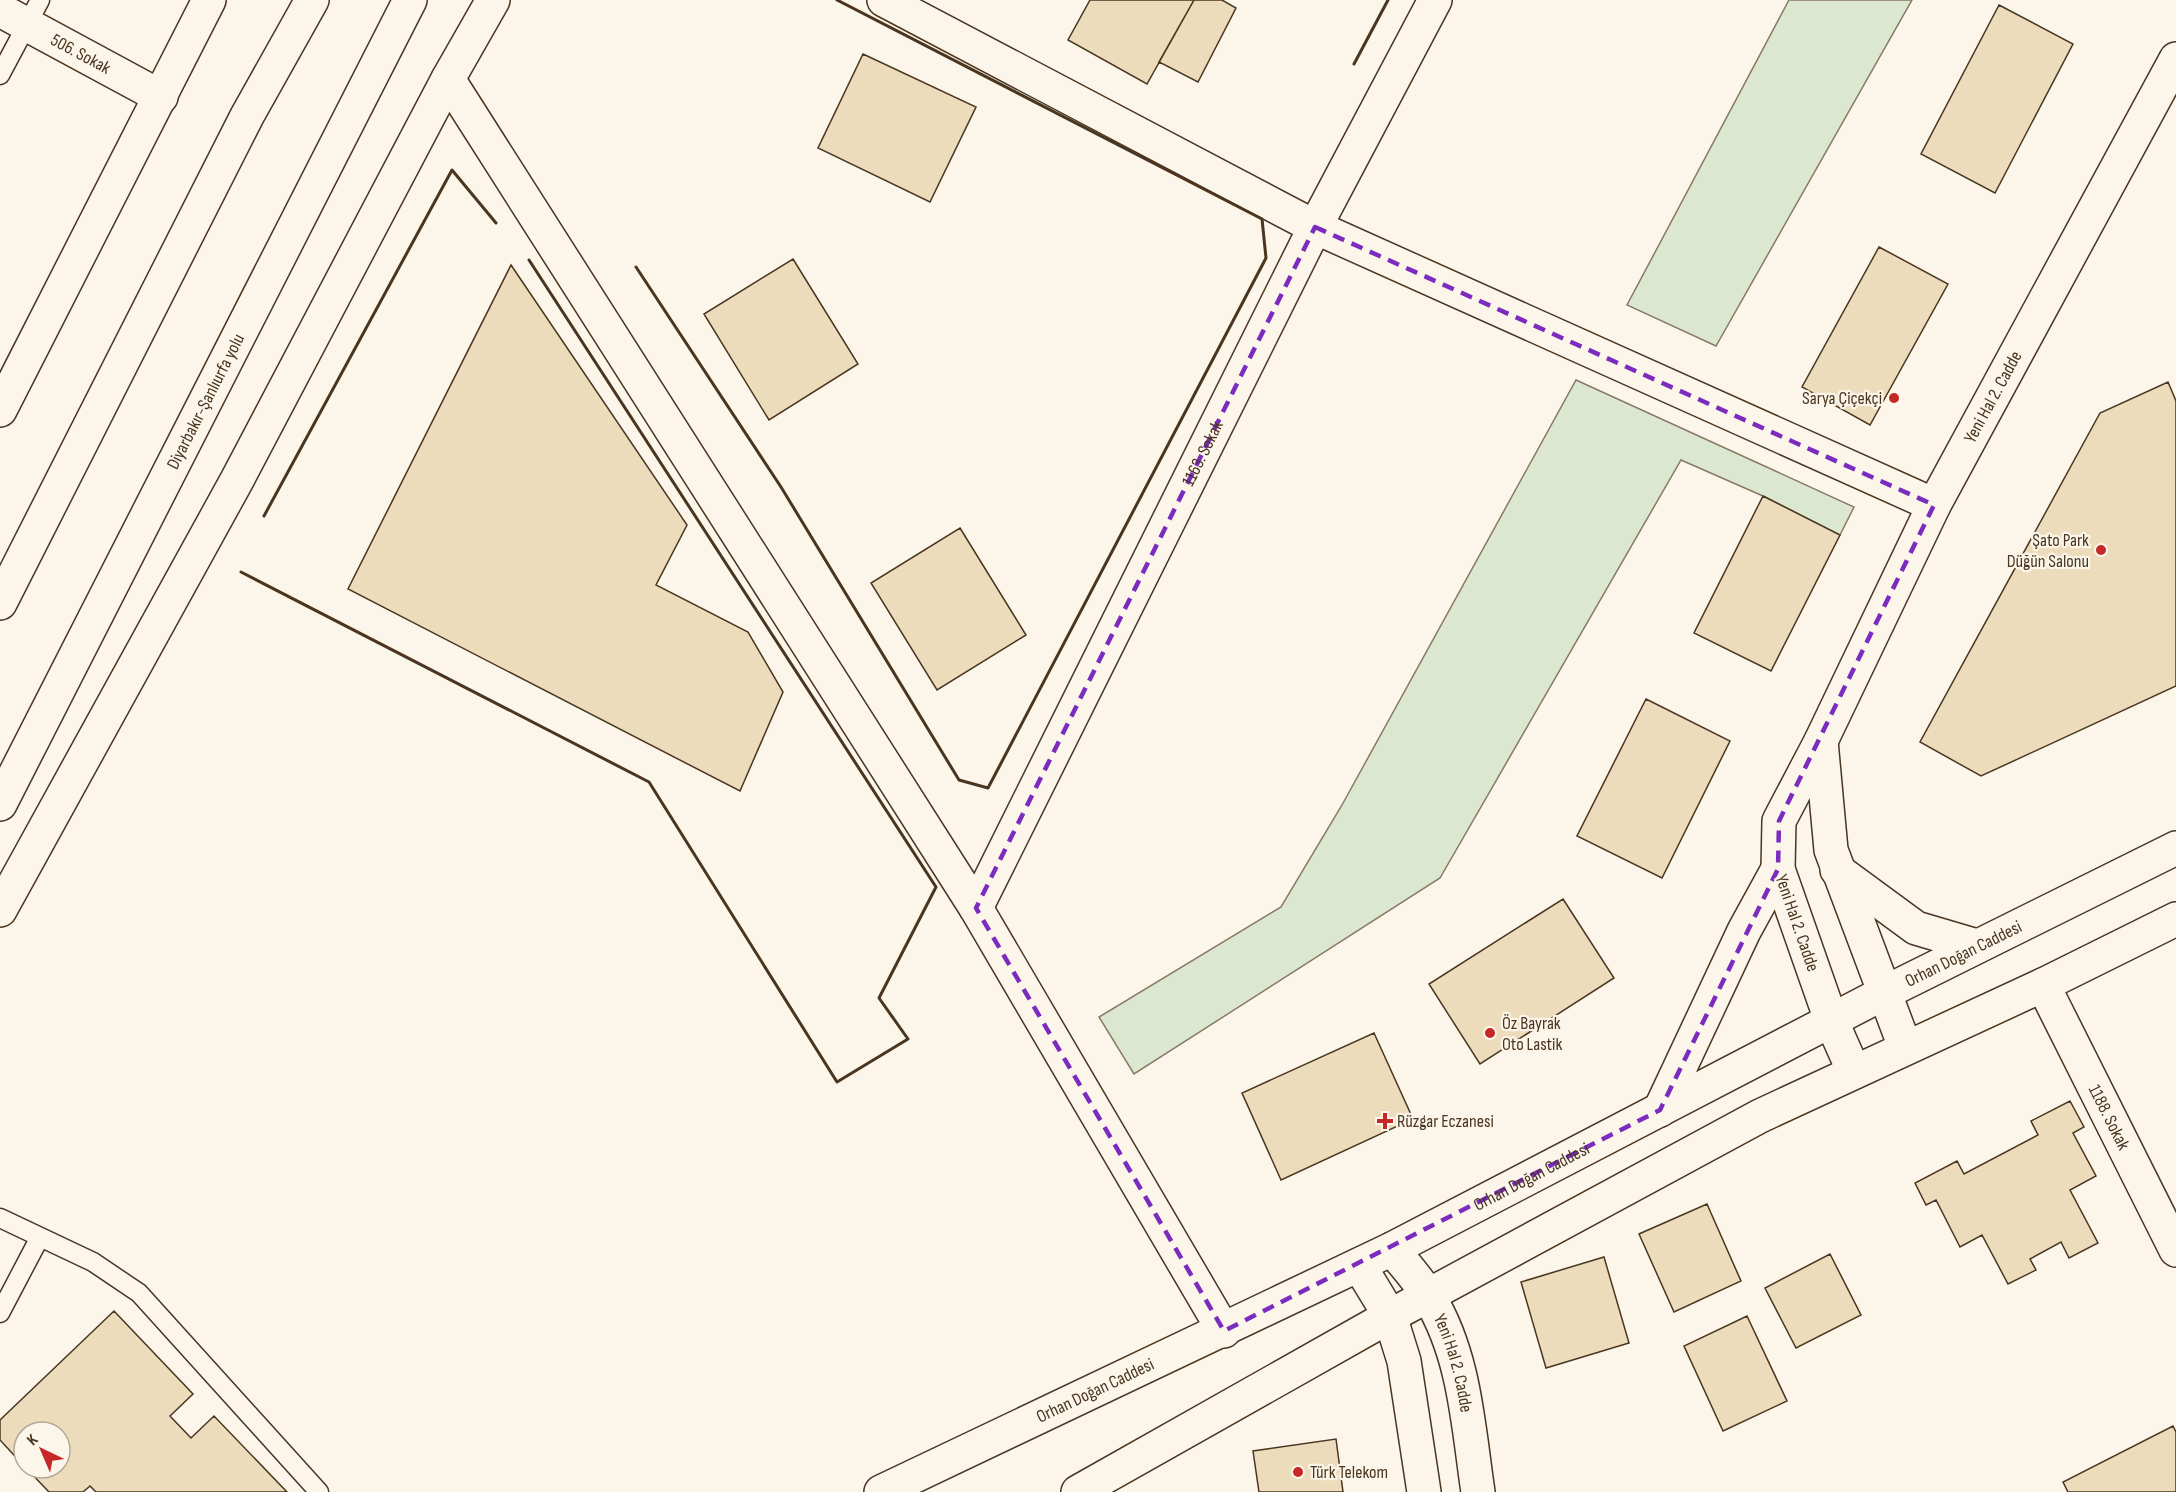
<svg xmlns="http://www.w3.org/2000/svg" width="2176" height="1492" font-family="'Sofia Sans Condensed',sans-serif">
<style>
.green{fill:#dce7d0;stroke:#887966;stroke-width:1.5}
.building{fill:#ecdcbc;stroke:#4a3520;stroke-width:1.5}
.lines{fill:none;stroke-linecap:round;stroke-linejoin:round}
.service-casing{stroke:#4a3520;stroke-width:21}
.minor-casing{stroke:#4a3520;stroke-width:36}
.tertiary-casing{stroke:#4a3520;stroke-width:36}
.secondary-casing{stroke:#4a3520;stroke-width:36}
.trunk-casing{stroke:#4a3520;stroke-width:36}
.service{stroke:#fbf6e9;stroke-width:18}
.minor{stroke:#fbf6e9;stroke-width:33}
.tertiary{stroke:#fbf6e9;stroke-width:33}
.secondary{stroke:#fbf6e9;stroke-width:33}
.trunk{stroke:#fbf6e9;stroke-width:33}
.wall{stroke:#4a3520;stroke-width:3}
.marked{fill:none;stroke:#7b2cbf;stroke-width:4.5;stroke-dasharray:12 8;stroke-linejoin:round}
.poi-dot{fill:#c62828;stroke:#fbf6e9;stroke-width:2}
.labels{text-anchor:middle;dominant-baseline:central;stroke-width:4.5;stroke-linejoin:round;paint-order:stroke}
.street-label{font-size:18px;fill:#4a3520;stroke:#fbf6e9}
.poi-label{font-size:18px;fill:#4a3520;stroke:#fbf6e9;text-anchor:start}
</style>
<rect width="100%" height="100%" fill="#fbf6e9"/>
<!-- green -->
<path class="green" d="M1789 0H1912L1716 346 1627 305Z
M1576 380 1854 507 1840 535 1763 496 1681 460 1440 878 1134 1074 1099 1017 1281 907 1342 805Z"/>
<!-- building -->
<path class="building" d="M1090 0H1194L1147 84 1068 40Z
M1194 0H1222L1236 8 1198 82 1159 62Z
M1999 5 2073 44 1995 193 1921 154Z
M863 54 976 107 930 202 818 148Z
M1879 247 1948 284 1870 425 1802 387Z
M793 259 858 364 769 420 704 314Z
M511 265 687 525 656 585 748 632 783 692 740 791 348 589Z
M2168 382 2176 401V686L1981 776 1920 742 2100 413Z
M1763 496 1840 535 1771 671 1694 633Z
M960 528 1026 635 937 690 871 583Z
M1646 699 1730 741 1662 878 1577 836Z
M1563 899 1614 978 1480 1064 1429 984Z
M1374 1033 1413 1119 1281 1180 1242 1093Z
M2070 1101 2084 1127 2073 1133 2096 1176 2070 1190 2098 1243 2069 1258 2061 1242 2030 1259 2036 1270 2008 1284 1982 1235 1960 1247 1936 1200 1926 1205 1915 1183 1957 1161 1964 1174 2038 1135 2031 1121Z
M1707 1204 1741 1281 1674 1312 1639 1234Z
M1830 1254 1861 1315 1796 1348 1765 1288Z
M1604 1257 1629 1343 1546 1368 1521 1282Z
M114 1311 193 1394 170 1416 191 1438 214 1416 287 1492H96L90 1486 83 1492H49L26 1468H60V1432H24V1466L0 1440V1420Z
M1747 1316 1787 1401 1723 1431 1684 1346Z
M2173 1426 2176 1432V1492H2068L2063 1482Z
M1336 1439 1343 1492H1259L1253 1451Z"/>
<g class="lines">
<!-- service casing -->
<g class="service-casing">
<path id="service" d="M0 75 40 0
M0 1218 93 1262 139 1293 319 1492
M0 1313 40 1237"/>
</g>
<!-- minor casing -->
<g class="minor-casing">
<g id="minor">
<path d="M884 0 1315 227 1934 505"/>
<path id="s1" d="M0 10 161 97"/>
<path d="M448 79 976 908 1224 1331"/>
<path id="s2" d="M976 908 1315 227 1435 0"/>
<path id="s3" d="M2043 985 2176 1250"/>
</g>
</g>
<!-- tertiary casing -->
<g class="tertiary-casing">
<g id="tertiary">
<path d="M1821 741 1831 850 1905 1047"/>
<path id="s4" d="M1854 1072 1831 1020 1778 869 1779 821 1821 741 1934 505 2176 59"/>
<path id="s5" d="M1392 1249C1404 1264 1419 1280 1429 1297 1465 1356 1468 1425 1478 1492"/>
<path d="M1359 1265 1390 1316 1404 1361 1424 1492"/>
</g>
</g>
<!-- secondary casing -->
<g class="secondary-casing">
<g id="secondary">
<path d="M1837 870 1916 928 1977 946"/>
<path d="M1660 1110 1744 931 1778 869"/>
<path id="s6" d="M881 1492 1392 1249 1884 993 2176 848"/>
<path d="M1078 1492 1390 1316 1760 1116 2043 985 2176 919"/>
</g>
</g>
<!-- trunk casing -->
<g class="trunk-casing">
<g id="trunk">
<path d="M0 410 209 0"/>
<path d="M0 603 247 116 312 0"/>
<path id="s7" d="M0 804 410 0"/>
<path d="M0 910 237 480 448 79 493 0"/>
</g>
</g>
<!-- service -->
<use href="#service" class="service"/>
<!-- minor -->
<use href="#minor" class="minor"/>
<!-- tertiary -->
<use href="#tertiary" class="tertiary"/>
<!-- secondary -->
<use href="#secondary" class="secondary"/>
<!-- trunk -->
<use href="#trunk" class="trunk"/>
<!-- wall -->
<path class="wall" d="M1354 64 1388 0
M636 267 781 487 959 780 988 788 1266 258 1262 219 837 0
M264 516 452 170 496 223
M241 572 649 782 837 1082 908 1039 879 998 936 887 529 260"/>
</g>
<!-- marked area -->
<path class="marked" d="M1315 227 1934 505 1779 821 1778 869 1660 1110 1224 1331 976 908Z"/>
<!-- markers -->
<g class="poi-dot">
<circle cx="1894" cy="398" r="6"/>
<circle cx="2101" cy="550" r="6"/>
<circle cx="1490" cy="1033" r="6"/>
<path d="M1382 1112h6v6h6v6h-6v6h-6v-6h-6v-6h6z"/>
<circle cx="1298" cy="1472" r="6"/>
</g>
<g class="labels">
<!-- street labels -->
<g class="street-label">
<text stroke="none"><textPath href="#s1" startOffset="92">506. Sokak</textPath></text>
<text stroke="none"><textPath href="#s4" startOffset="740">Yeni Hal 2. Cadde</textPath></text>
<text stroke="none"><textPath href="#s7" startOffset="452">Diyarbakır-Şanlıurfa yolu</textPath></text>
<text stroke="none"><textPath href="#s2" startOffset="508">1163. Sokak</textPath></text>
<text transform="translate(1797 923) rotate(71)">Yeni Hal 2. Cadde</text>
<text stroke="none"><textPath href="#s6" startOffset="1209">Orhan Doğan Caddesi</textPath></text>
<text stroke="none"><textPath href="#s3" startOffset="148">1188. Sokak</textPath></text>
<text stroke="none"><textPath href="#s6" startOffset="723">Orhan Doğan Caddesi</textPath></text>
<text stroke="none"><textPath href="#s5" startOffset="132">Yeni Hal 2. Cadde</textPath></text>
<text stroke="none"><textPath href="#s6" startOffset="237">Orhan Doğan Caddesi</textPath></text>
</g>
<!-- poi labels -->
<g class="poi-label">
<text x="1882" y="398" text-anchor="end">Sarya Çiçekçi</text>
<text x="2089" y="540" text-anchor="end">Şato Park<tspan x="2089" dy="21">Düğün Salonu</tspan></text>
<text x="1502" y="1023">Öz Bayrak<tspan x="1502" dy="21">Oto Lastik</tspan></text>
<text x="1397" y="1121">Rüzgar Eczanesi</text>
<text x="1310" y="1472">Türk Telekom</text>
</g>
</g>
<!-- north arrow -->
<g transform="translate(42 1450) rotate(316)"><circle r="28" fill="#fbf6e9" stroke="#b4a999" stroke-width="1.5"/>
<path d="M0-4.5L10 22L0 15L-10 22Z" fill="#c62828"/>
<text y="-9" font-size="16" font-weight="bold" text-anchor="middle" fill="#4a3520">K</text>
</g>
</svg>
